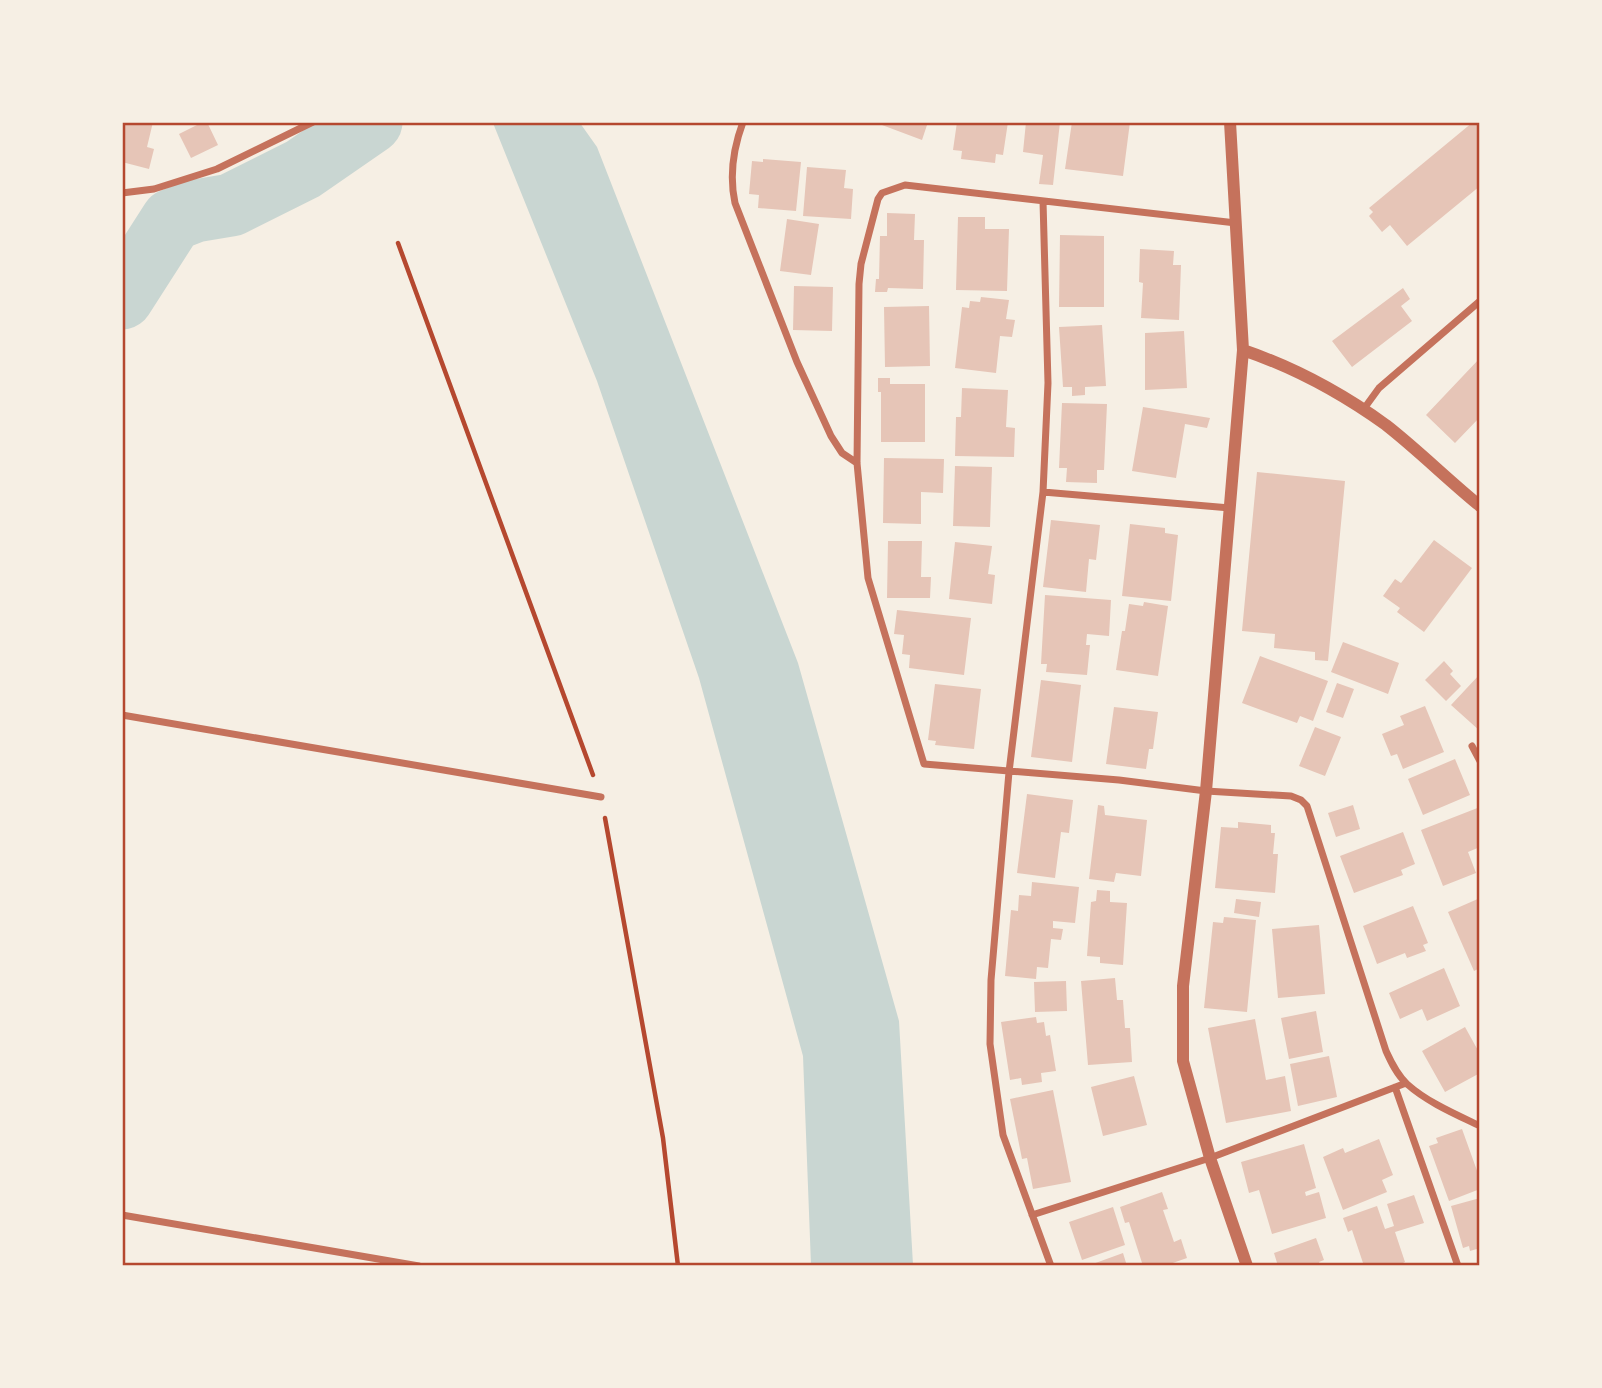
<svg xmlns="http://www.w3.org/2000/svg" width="1602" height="1388" font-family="Literata,serif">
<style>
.water{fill:#c9d6d2}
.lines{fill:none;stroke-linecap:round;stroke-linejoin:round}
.river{stroke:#c9d6d2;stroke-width:63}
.building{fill:#e6c5b7}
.path{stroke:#b5482f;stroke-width:4.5}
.minor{stroke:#c5725c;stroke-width:7}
.tertiary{stroke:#c5725c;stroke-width:12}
.neatline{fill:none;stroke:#b5482f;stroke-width:2.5}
</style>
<rect width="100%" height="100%" fill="#f6efe4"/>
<!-- water -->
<path class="water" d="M493 123H580L597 147 798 663 899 1021 913 1265H811L803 1056 699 678 597 381Z"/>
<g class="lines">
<!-- river -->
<path class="river" d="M122 298 172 220 195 211 231 205 303 169 371 122"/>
</g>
<!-- building -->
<path class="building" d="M122 122H153L147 147 154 149 149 169 122 162Z
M203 122H207L218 145 191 158 179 134Z
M874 122H928L922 140Z
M957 122H1008L1003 155 996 154 995 163 961 159 962 151 953 150Z
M1026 122H1060L1053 185 1039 184 1043 155 1023 152Z
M1072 122H1130L1123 176 1065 169Z
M1473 122H1480V186L1407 246 1390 225 1382 232 1369 216 1373 212 1369 208Z
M763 159 801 162 796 211 758 208 759 195 749 194 752 161 763 162Z
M807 167 846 170 844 188 853 189 851 219 803 216Z
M887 213 915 214 914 240H924L923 289 888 288 887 292H875L876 279H879L880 236H887Z
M958 217H985V229H1009L1007 291 956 290Z
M787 219 819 224 811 275 780 271Z
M1060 235 1104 236V307H1059Z
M1140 249 1174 251 1173 265H1181L1179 320 1141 318 1143 283 1139 282Z
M794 286 833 287 832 331 793 330Z
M1403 288 1410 299 1401 306 1412 321 1352 367 1332 341Z
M981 297 1009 300 1006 319 1015 320 1012 337 1000 336 996 373 955 368 962 307 969 308 970 301 980 302Z
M929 306 930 366 885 367 884 307Z
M1102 325 1106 386 1085 387V395L1072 396V387H1063L1059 327Z
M1184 331 1187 388 1145 390V333Z
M1480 358V417L1455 443 1426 415Z
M878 378H890V384H925V442H881V392H878Z
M962 388 1008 390 1006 427 1015 428 1014 457 955 456 956 417H961Z
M1062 403 1107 404 1104 470H1097V483L1066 482 1067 468H1059Z
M1143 407 1210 418 1207 428 1185 424 1176 478 1132 471Z
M884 458 944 459 943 493 921 492V524L883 523Z
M955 466 992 467 990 527 953 526Z
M1257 472 1345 481 1328 661 1315 660V652L1274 648 1275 634 1242 631Z
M1051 520 1100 525 1096 560 1089 559 1086 592 1043 587Z
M1130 524 1165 528V533L1178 535 1171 601 1122 596Z
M1434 540 1472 568 1424 632 1397 612 1400 608 1383 596 1395 579 1401 583Z
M888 541H922L921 577H931L930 598H887Z
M955 542 992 546 988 574 995 575 992 604 949 599Z
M1045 595 1111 600 1109 636 1087 634 1086 645H1090L1087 675 1046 672 1047 664H1041Z
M1144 602 1168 606 1158 676 1116 670 1122 631H1125L1129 604 1143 606Z
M897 610 971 618 964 675 909 668 910 655 902 654 904 635 894 634Z
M1343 642 1399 663 1388 694 1331 672Z
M1260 656 1328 681 1313 721 1300 716 1297 723 1242 703Z
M1444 661 1453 671 1450 674 1461 686 1446 701 1425 680Z
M1480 674V731L1451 705Z
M1041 680 1081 685 1072 762 1031 757Z
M1337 683 1354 689 1343 718 1326 712Z
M935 684 981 689 974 749 935 745 936 741 928 740Z
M1425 706 1444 752 1403 769 1397 754 1391 756 1382 734 1404 725 1400 716Z
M1114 707 1158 712 1153 749H1149L1146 769 1106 764Z
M1315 727 1341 737 1325 776 1299 766Z
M1455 759 1470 795 1423 815 1408 779Z
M1027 794 1073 800 1069 833 1061 832 1055 878 1017 873Z
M1098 805 1104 806 1105 815 1147 820 1141 876 1116 873 1114 882 1089 879Z
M1353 805 1360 829 1336 837 1328 813Z
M1480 807V847L1468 852 1476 873 1443 886 1421 830Z
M1238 822 1271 825V833H1275L1273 854H1278L1275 893 1215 888 1221 827 1238 828Z
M1403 832 1415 864 1401 870 1403 875 1354 893 1340 856Z
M1032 882 1079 887 1075 923 1053 921V928L1063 929 1061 940 1051 939 1048 968 1037 967 1036 979 1005 976 1011 910 1018 911 1019 895 1031 896Z
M1097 890 1110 891V902L1127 903 1123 965 1100 963V957L1087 956 1091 902 1096 901Z
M1480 898V968L1474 971 1448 912Z
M1236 899 1261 902 1259 917 1234 913Z
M1413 906 1428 943 1423 945 1426 951 1407 958 1405 953 1377 964 1363 926Z
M1224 917 1256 920 1247 1012 1204 1008 1213 922 1223 923Z
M1319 925 1325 994 1278 998 1272 929Z
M1444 968 1460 1006 1427 1021 1422 1009 1400 1019 1389 993Z
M1115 978 1117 1000H1123L1125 1028H1130L1132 1062 1088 1065 1081 981Z
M1066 981 1067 1011 1035 1012 1034 982Z
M1316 1011 1323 1052 1289 1059 1281 1018Z
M1036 1017 1037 1023 1044 1022 1046 1036 1050 1035 1056 1071 1041 1073 1042 1082 1022 1085 1021 1078 1010 1080 1001 1022Z
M1255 1019 1266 1080 1285 1076 1291 1111 1226 1123 1208 1028Z
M1465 1027 1480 1054V1073L1445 1092 1422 1051Z
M1329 1056 1337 1097 1298 1106 1290 1064Z
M1134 1076 1147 1125 1103 1136 1091 1087Z
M1053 1090 1071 1182 1033 1189 1027 1158 1022 1159 1010 1099Z
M1462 1129 1480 1179V1189L1449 1201 1429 1146 1438 1143 1436 1138Z
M1379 1139 1393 1175 1382 1180 1387 1192 1343 1210 1323 1157 1343 1148 1345 1153Z
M1304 1144 1316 1188 1305 1192 1306 1196 1319 1192 1326 1218 1272 1234 1259 1190 1249 1193 1241 1162Z
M1162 1192 1168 1209 1163 1210 1174 1242 1181 1239 1187 1258 1164 1266H1143L1129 1222 1125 1223 1120 1207Z
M1414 1195 1424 1223 1395 1232 1405 1262 1401 1264V1266H1364L1352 1230 1348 1232 1343 1218 1377 1206 1385 1229 1394 1226 1387 1204Z
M1480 1198V1248L1470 1251 1469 1246 1463 1248 1451 1206Z
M1113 1207 1125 1245 1082 1260 1069 1222Z
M1316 1238 1324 1260 1319 1262 1321 1266H1278L1274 1253Z
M1123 1253 1127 1266H1090V1265Z"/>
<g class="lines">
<!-- path -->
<path class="path" d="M398 243 593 775
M605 818 663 1138 678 1266"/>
<!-- minor -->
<path class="minor" d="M743 122C733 149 729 175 735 203L797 362 831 436 842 453 857 463
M122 193 154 189 217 169 313 122
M1043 201 1048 383 1043 492 1009 772 991 980 990 1044 1003 1135 1051 1266
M1236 223 905 185 882 193 878 199 861 264 859 284 857 463 868 578 924 764 1119 780 1206 791 1291 796 1301 800 1307 806 1386 1051C1391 1062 1397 1075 1407 1084 1427 1102 1455 1114 1480 1126
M1363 410 1379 388 1480 301
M1043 492 1230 508
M122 715 601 797
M1472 746 1480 761
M1395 1087 1458 1266
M122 1215 419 1266
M1032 1215 1210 1158 1406 1083"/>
<!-- tertiary -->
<path class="tertiary" d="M1230 122 1243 350 1206 791 1183 986V1061L1210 1158 1247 1266
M1243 350C1293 367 1343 394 1386 425 1418 450 1448 480 1480 506"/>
</g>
<!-- border -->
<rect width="1602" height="1388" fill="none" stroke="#f6efe4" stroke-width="248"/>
<rect x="124" y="124" width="1354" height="1140" class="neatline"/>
</svg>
